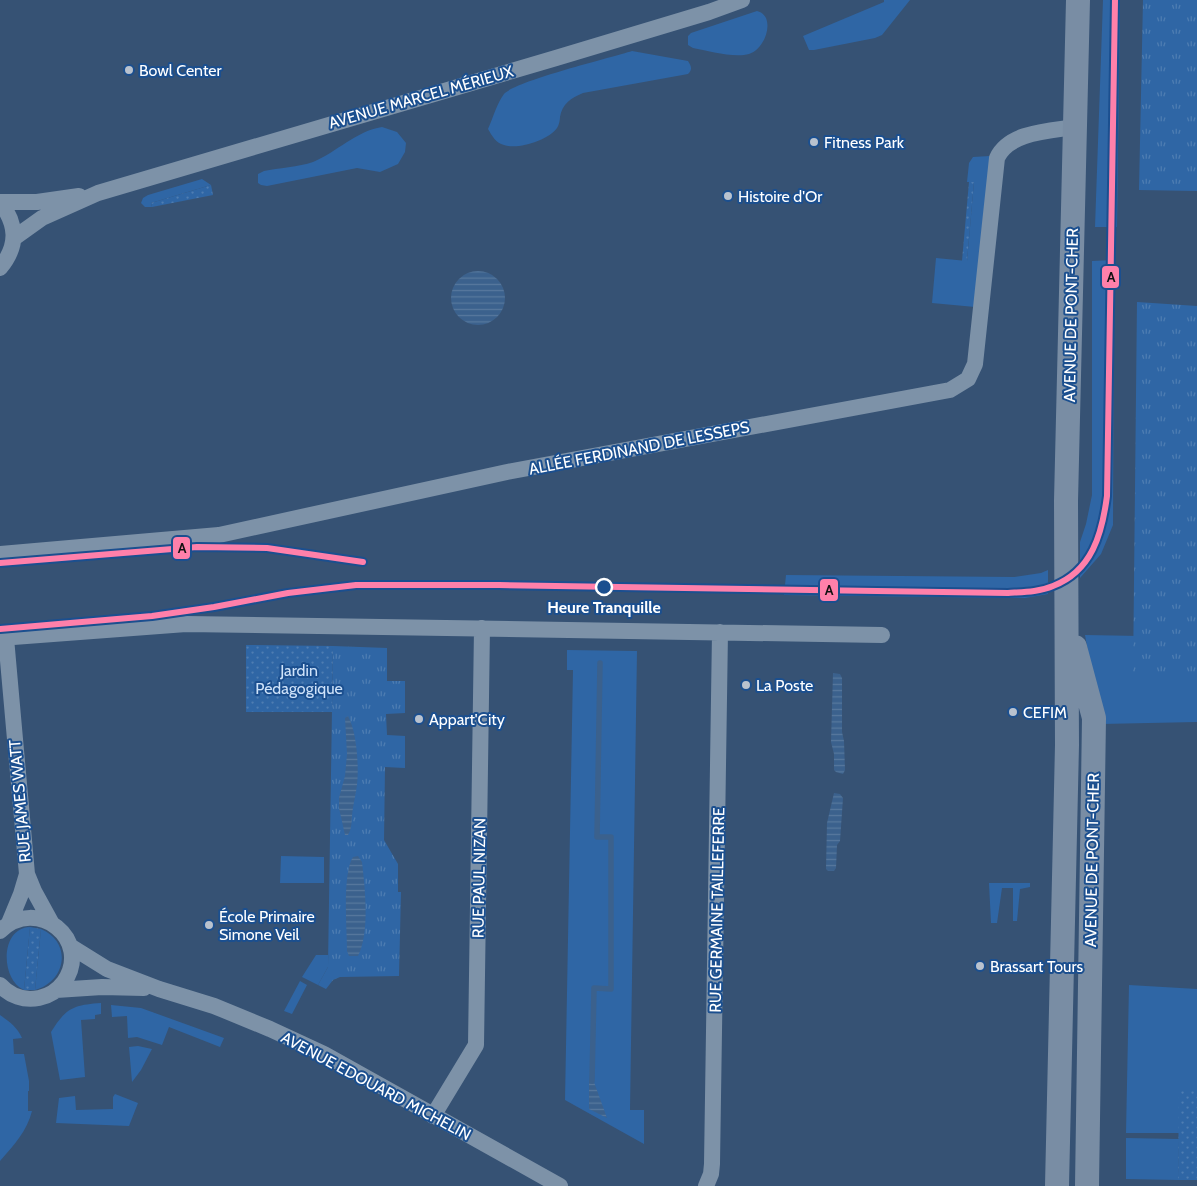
<svg xmlns="http://www.w3.org/2000/svg" width="1197" height="1186" font-family="Cabin,sans-serif">
<style>
.grass{fill:#2f66a5}
.park{fill:url(#park-tufts)}
.garden{fill:url(#garden-dots)}
.water{fill:url(#water-rules)}
.lines{fill:none;stroke-linecap:round;stroke-linejoin:round}
.stream{stroke:#3b618d;stroke-width:5.5}
.minor{stroke:#7d92a8;stroke-width:16}
.secondary{stroke:#798da4;stroke-width:24}
.tram-1-casing{stroke:#1b4f8f;stroke-width:10}
.tram-1{stroke:#ff80aa;stroke-width:6}
.poi-dot{fill:#b9c2ce;stroke:#1b4f8f;stroke-width:2}
.stop-dot{fill:#1b4f8f;stroke:#fff;stroke-width:2.5}
.labels{text-anchor:middle;dominant-baseline:central;stroke-width:4;stroke-linejoin:round;paint-order:stroke}
.poi-label{font-size:16px;fill:#fff;stroke:#1b4f8f;text-anchor:start}
.street-label{font-size:16px;fill:#fff;stroke:#1b4f8f}
.stop-label{font-size:16px;font-weight:bold;fill:#fff;stroke:#1b4f8f}
.park-label{font-size:16px;fill:#cfe3fa;stroke:#1b4f8f}
.line-badge{stroke:#1b4f8f;stroke-width:2}
.pale-badge-label{font-size:14px;text-anchor:middle;font-weight:bold;fill:#111}
</style>
<defs>
<pattern id="park-tufts" width="24" height="20" patternUnits="userSpaceOnUse" patternTransform="scale(1.25)"><rect width="24" height="20" fill="#2f66a5"/><path d="M3 7l-1-3M5 7V3M7 7l1-3M15 17l-1-3M17 17v-4M19 17l1-3" fill="none" stroke="#4e7db2"/></pattern>
<pattern id="garden-dots" width="8" height="8" patternUnits="userSpaceOnUse" patternTransform="scale(1.25)"><rect width="8" height="8" fill="#2f66a5"/><path d="M2 2h.1M6 6h.1" fill="none" stroke="#4e7db2" stroke-width="1.8" stroke-linecap="round"/></pattern>
<pattern id="water-rules" width="6" height="5" patternUnits="userSpaceOnUse" patternTransform="scale(1.25)"><rect width="6" height="5" fill="#3b618d"/><path d="M0 2.5h6" fill="none" stroke="#58799e"/></pattern>
</defs>
<rect width="100%" height="100%" fill="#365274"/>
<!-- grass -->
<path class="grass" d="M884 0H910L882 35 875 38 814 50H809L803 36 884 2Z
M1103 0H1120L1117 227H1095Z
M757 11C777 16 765 50 749 54 734 58 708 51 693 48L688 45V36L691 33Z
M632 51 688 61C691 66 693 69 688 74L583 93C571 98 562 104 560 117 560 120 559 125 557 128 549 140 518 150 504 145 496 143 492 136 488 129 493 118 497 103 504 94 515 81 610 58 632 51Z
M382 127 397 132 406 143 405 152 398 164 380 172 357 168 267 186 261 185 258 183V174L264 171C278 168 299 167 313 162 337 152 356 131 382 127Z
M990 156 975 307 932 303 936 258 967 261 974 182H967L969 163 973 157Z
M202 179 211 185 151 203 152 207H145L141 203 143 198 148 195Z
M1114 260 1113 525 1101 554 1080 578V542L1086 524 1092 495V261Z
M1048 570V594L1025 598 784 595 786 575 1014 577 1041 573Z
M1085 635 1197 637V722L1101 724Z
M567 650 637 651 630 1110H644V1144L565 1100 573 670H567Z
M281 856 324 857V883H280Z
M989 883H1030V887L1020 889 1017 921H1013V888H1002L997 923H991Z
M30 927 24 990C0 979 0 928 30 927Z
M41 929C72 942 67 981 35 990Z
M316 955H328V967L318 985 302 977Z
M300 981 307 985 292 1014 284 1011Z
M1129 985 1197 989V1090H1179V1133H1126Z
M101 1003V1014L95 1015V1019L81 1020 85 1077 60 1080 51 1032C66 1008 73 1005 101 1003Z
M111 1005 141 1008 224 1038 220 1047 169 1027 162 1045 137 1037 128 1038 127 1016 112 1017Z
M0 1015C10 1022 17 1027 22 1038L13 1039 14 1054H24L29 1081V1091H28V1111H32C27 1131 14 1145 0 1161Z
M138 1046 152 1049 141 1070 132 1082 129 1047Z
M115 1094 138 1103 129 1126 56 1123 59 1098 75 1096 76 1110 113 1109V1097Z
M1126 1138 1179 1139 1178 1180 1126 1179Z"/>
<!-- park -->
<path class="park" d="M1143 0H1197V191L1139 190Z
M1137 302 1197 306V677H1133Z
M333 646 387 648V681H405V713L386 714 387 735 405 736V768L385 767 384 840 398 864V892H401L399 976 340 977 333 980 326 989 318 985 328 967Z"/>
<!-- garden -->
<path class="garden" d="M969 182H974L967 261H962Z
M211 185 213 195 152 207 151 203Z
M246 645 333 646 332 712H246Z
M30 927 41 929 35 990H24Z
M1179 1090H1197V1180H1178Z"/>
<!-- water -->
<path class="water" d="M451 298a27 27 0 1 1 54 0a27 27 0 1 1-54 0Z
M833 673 840 674 842 678V732L844 741 845 770 843 774 836 772 834 770V754L831 742Z
M348 716C357 732 359 767 357 785 356 793 354 801 353 808 351 818 353 827 348 835H345L339 808V798L345 776 347 754 345 718Z
M834 793 840 794 843 798 840 841 837 845 836 868 834 871H828L826 869 827 823Z
M358 856 362 862C365 888 370 932 358 956H349L347 951C347 929 342 874 353 857Z
M589 1080 594 1082 607 1118 589 1109Z"/>
<g class="lines">
<!-- stream -->
<path class="stream" d="M592 1081 594 988 611 989V837H597L600 663"/>
<!-- minor -->
<path class="minor" d="M0 202H37L79 196
M0 202C17 224 19 245 0 268
M14 238 42 218 98 193 556 58 709 12 742 0
M0 554 219 535 507 472 950 390 968 379 975 364 997 158C1009 132 1049 131 1075 127
M0 638 186 624 882 635
M6 638 27 874 34 891 51 922
M9 923 21 894 27 874
M0 931C37 895 93 940 64 982 58 990 49 996 39 998 24 1001 10 996 0 985
M70 946 107 969 159 989 214 1006 270 1029 324 1054 560 1186
M56 990 102 987 144 988
M433 1116 476 1045 482 628
M706 1186 711 1174 712 1164 720 632"/>
<!-- secondary -->
<path class="secondary" d="M1075 647 1094 718 1087 1186
M1057 1186 1067 745 1066 501 1078 0"/>
<!-- tram-1 casing -->
<g class="tram-1-casing">
<path id="tram-1" d="M0 563 197 547 267 548 363 562
M0 629 152 616 214 607 288 593 356 585H499L1008 593C1023 592 1039 592 1053 586 1092 571 1102 534 1107 496L1115 0"/>
</g>
<!-- tram-1 -->
<use href="#tram-1" class="tram-1"/>
</g>
<!-- markers -->
<g class="poi-dot">
<circle cx="129" cy="70" r="5"/>
<circle cx="814" cy="142" r="5"/>
<circle cx="728" cy="196" r="5"/>
<circle cx="746" cy="685" r="5"/>
<circle cx="1013" cy="712" r="5"/>
<circle cx="419" cy="719" r="5"/>
<circle cx="209" cy="925" r="5"/>
<circle cx="980" cy="966" r="5"/>
</g>
<circle class="stop-dot" cx="604" cy="587" r="8"/>
<g class="labels">
<!-- poi labels -->
<g class="poi-label">
<text x="139" y="70">Bowl Center</text>
<text x="824" y="142">Fitness Park</text>
<text x="738" y="196">Histoire d'Or</text>
<text x="756" y="685">La Poste</text>
<text x="1023" y="712">CEFIM</text>
<text x="429" y="719">Appart'City</text>
<text x="219" y="916">École Primaire<tspan x="219" dy="18">Simone Veil</tspan></text>
<text x="990" y="966">Brassart Tours</text>
</g>
<!-- street labels -->
<g class="street-label">
<text transform="translate(421 97) rotate(-16)">AVENUE MARCEL MÉRIEUX</text>
<text transform="translate(1071 315) rotate(-89)">AVENUE DE PONT-CHER</text>
<text transform="translate(639 448) rotate(-11)">ALLÉE FERDINAND DE LESSEPS</text>
<text transform="translate(20 801) rotate(-95)">RUE JAMES WATT</text>
<text transform="translate(1092 860) rotate(-89)">AVENUE DE PONT-CHER</text>
<text transform="translate(479 878) rotate(-89)">RUE PAUL NIZAN</text>
<text transform="translate(717 910) rotate(-89)">RUE GERMAINE TAILLEFERRE</text>
<text transform="translate(376 1086) rotate(28)">AVENUE EDOUARD MICHELIN</text>
</g>
<!-- stop labels -->
<g class="stop-label">
<text x="604" y="607">Heure Tranquille</text>
</g>
<!-- park labels -->
<g class="park-label">
<text x="299" y="670">Jardin<tspan x="299" dy="18">Pédagogique</tspan></text>
</g>
</g>
<g class="line-badge">
<rect x="1101" y="265" width="19" height="24" rx="5" fill="#ff80aa"/>
<rect x="172" y="536" width="19" height="24" rx="5" fill="#ff80aa"/>
<rect x="819" y="578" width="20" height="24" rx="5" fill="#ff80aa"/>
</g>
<g class="pale-badge-label">
<text x="1111" y="282">A</text>
<text x="182" y="553">A</text>
<text x="829" y="595">A</text>
</g>
</svg>
